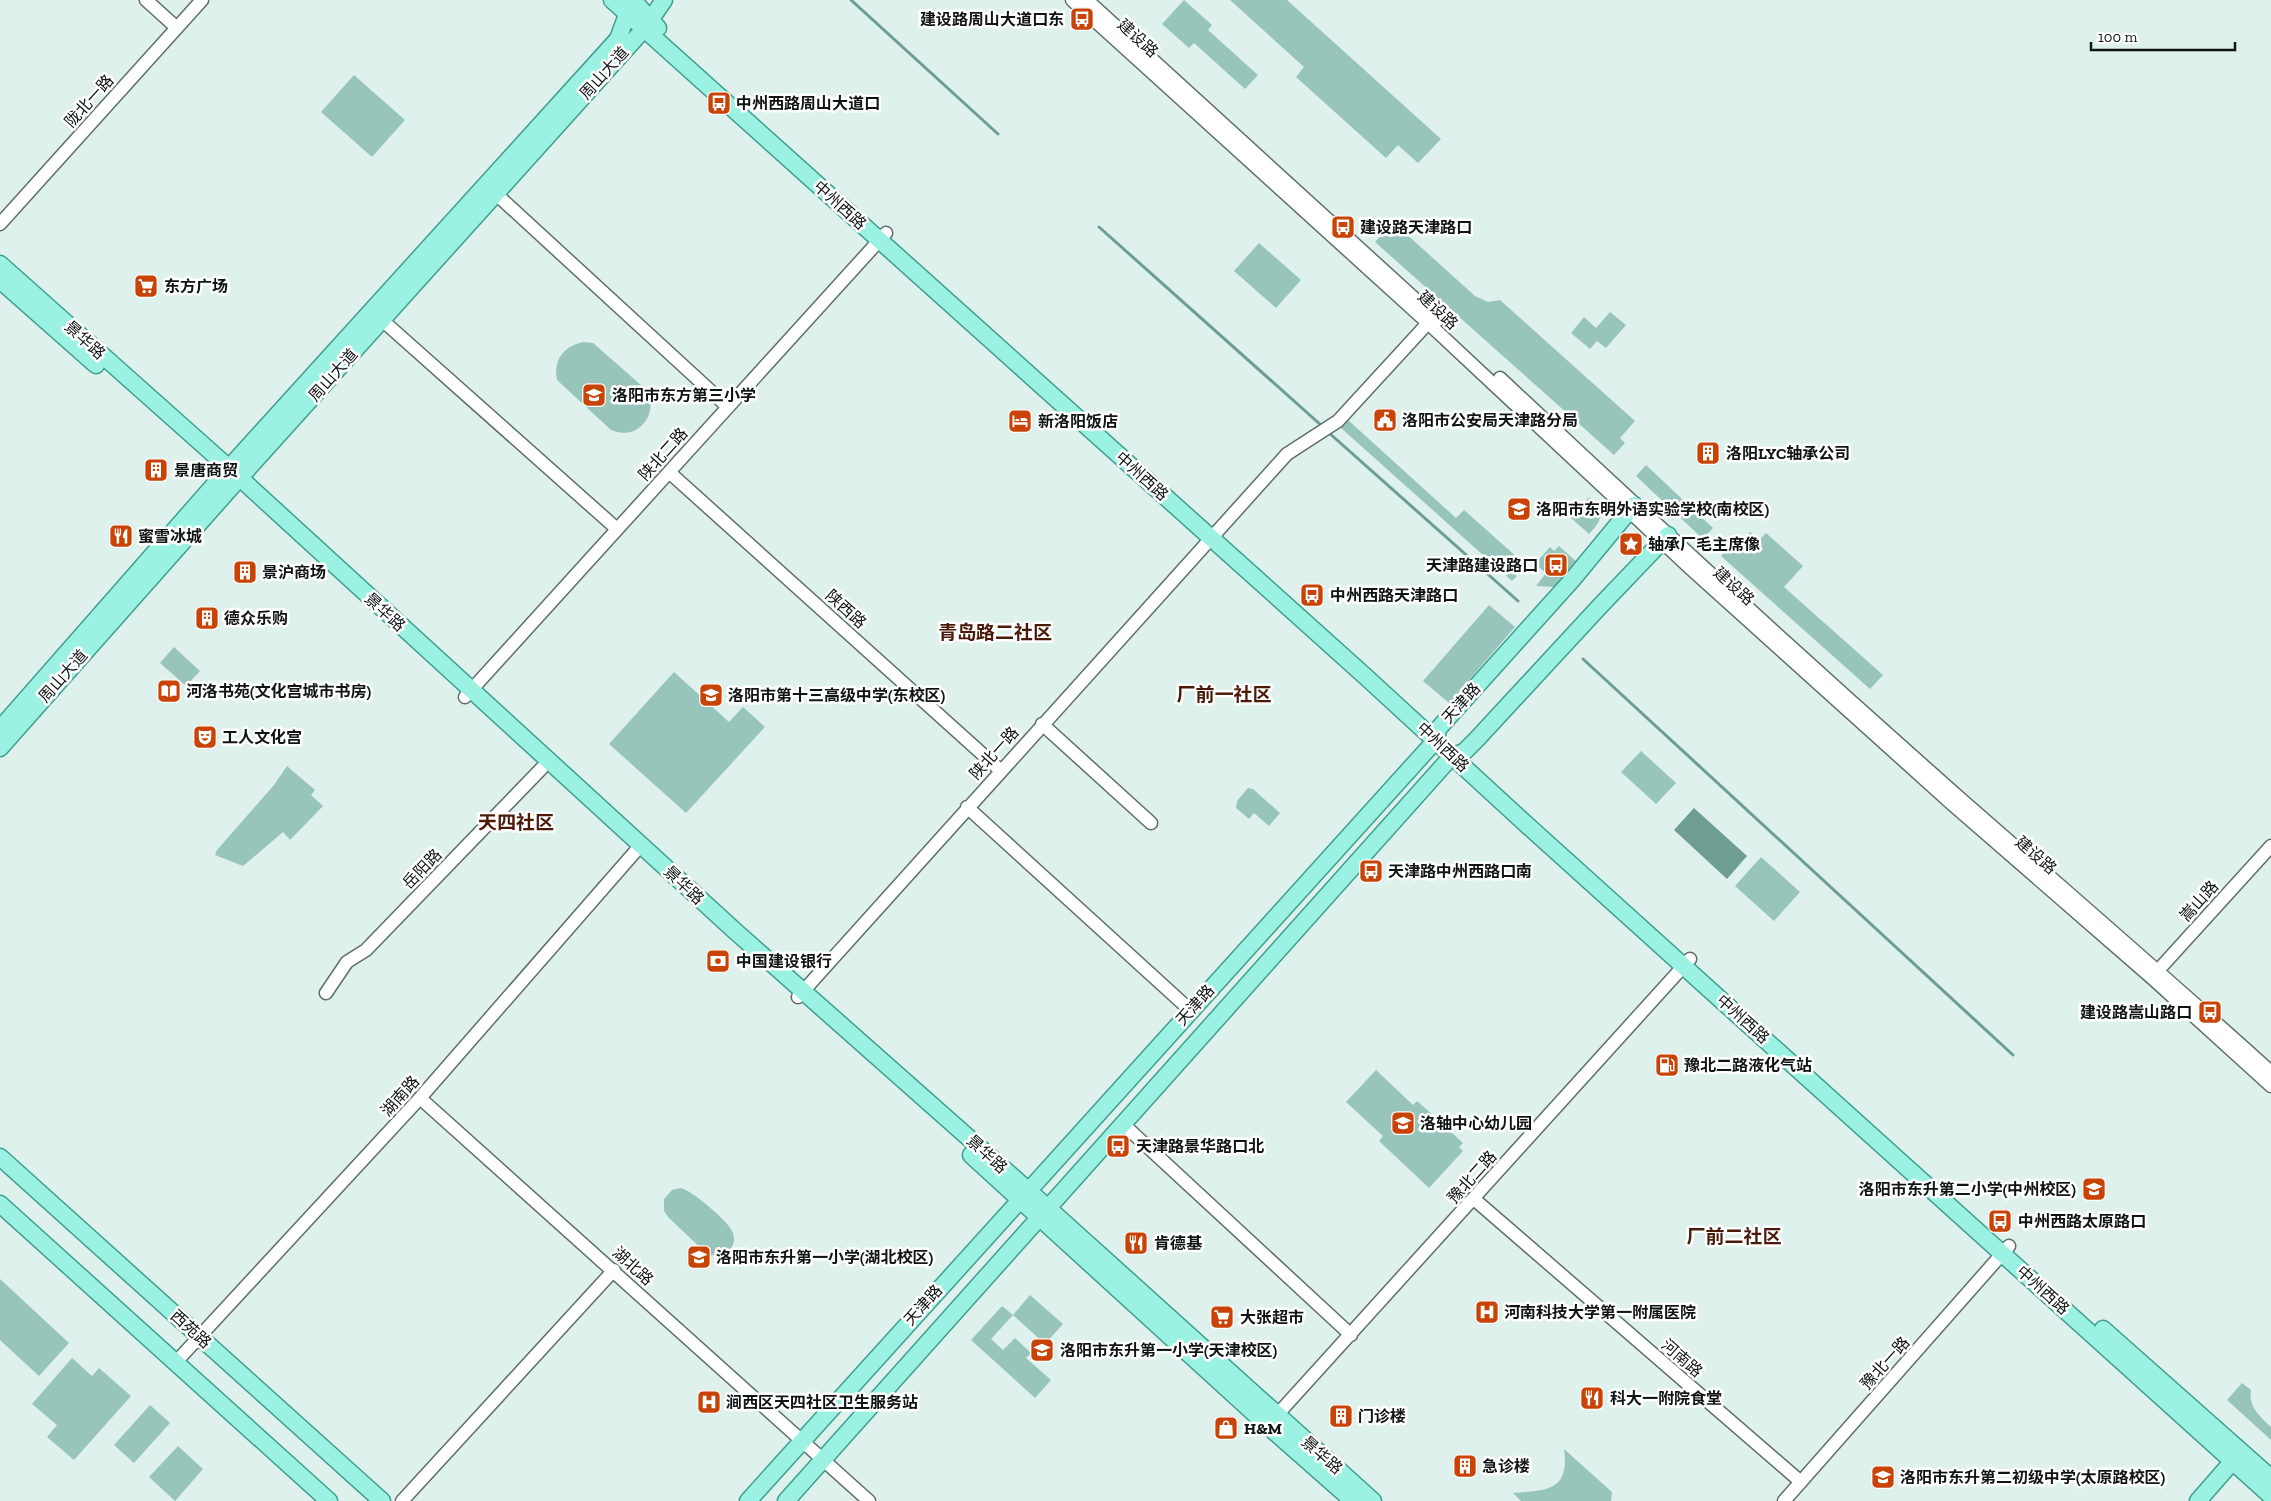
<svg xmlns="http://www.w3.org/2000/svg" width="2271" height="1501" font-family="'Zilla Slab','Noto Sans SC',serif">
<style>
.green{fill:#98c5bb}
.water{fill:#6e9d93}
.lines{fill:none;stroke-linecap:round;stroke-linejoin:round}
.stream{stroke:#6e9d93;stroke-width:3}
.minor-casing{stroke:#5e6f6b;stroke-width:15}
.major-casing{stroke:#3e9f8f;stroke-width:19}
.minor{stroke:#fff;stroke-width:12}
.major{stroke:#9bf2e3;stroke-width:16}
.labels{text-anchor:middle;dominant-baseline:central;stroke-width:5;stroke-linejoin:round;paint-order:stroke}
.poi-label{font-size:16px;font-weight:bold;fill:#0f1514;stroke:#fff;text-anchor:start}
.street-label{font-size:16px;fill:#0f1514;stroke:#fff}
.quarter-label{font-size:19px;font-weight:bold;fill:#4a1908;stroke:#fff}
</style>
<rect width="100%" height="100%" fill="#def1ec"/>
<!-- green -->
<path class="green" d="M1184 0 1212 25 1208 30 1258 75 1245 89 1194 43 1189 48 1162 24Z
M1230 0H1287L1441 139 1418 163 1398 145 1386 158 1296 77 1304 67Z
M354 75 405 120 372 157 321 112Z
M1393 222 1475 296 1488 302 1500 300 1635 421 1620 438 1625 443 1614 455 1375 242Z
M1259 243 1301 280 1276 308 1234 271Z
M1610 312 1626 325 1606 348 1597 341 1590 349 1571 333 1584 317 1596 328Z
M583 342 593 343 649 392C657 417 637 441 611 430L557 380C553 360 564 346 583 342Z
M1348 420 1456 518 1464 510 1518 558 1509 568 1517 576 1512 581 1341 428Z
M1646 465 1713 528 1703 539 1636 476Z
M1589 497C1605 510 1603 520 1589 534L1571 518Z
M1750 532 1759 540 1766 533 1803 566 1784 587 1883 675 1870 689 1721 556 1731 544 1736 548Z
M1559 546 1578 563 1554 587 1536 586 1546 573 1535 564 1550 547 1554 551Z
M1489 605 1515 627 1449 703 1423 681Z
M174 647 200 671 186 686 160 663Z
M674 672 729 722 743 707 765 727 686 813 609 744Z
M1641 751 1676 783 1656 804 1621 772Z
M287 766 315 790 311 795 323 806 290 840 283 832 243 866 215 855 217 850 274 785Z
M1248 788 1253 789 1280 813 1269 826 1254 813 1249 819 1236 808 1237 801Z
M1761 857 1800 892 1774 921 1735 886Z
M1376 1070 1413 1105 1417 1101 1434 1116 1430 1120 1436 1126 1440 1122 1463 1143 1459 1147 1463 1151 1429 1188 1379 1141 1383 1136 1346 1102Z
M681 1188C691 1190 728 1221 732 1231 740 1248 723 1258 708 1255L668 1217 664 1211V1199L672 1190Z
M0 1279 69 1343 39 1376 0 1340Z
M1030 1295 1063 1324 1045 1344 1013 1315 991 1339 1003 1350 1015 1338 1031 1353 1026 1358 1051 1380 1035 1398 971 1340 1002 1306 1013 1315Z
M72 1358 92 1376 99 1368 131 1396 74 1460 47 1437 57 1425 32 1404Z
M2242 1383 2251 1390C2248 1407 2260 1416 2271 1427V1440L2227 1400Z
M150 1405 170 1423 134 1463 114 1445Z
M178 1446 203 1469 175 1501 149 1477Z
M1564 1449 1612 1492 1611 1501H1521L1513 1493C1546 1490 1570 1492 1564 1449Z"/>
<!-- water -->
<path class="water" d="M1694 808 1747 856 1727 879 1674 830Z"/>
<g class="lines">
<!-- stream -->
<path class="stream" d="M851 0 998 134
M1099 227 1322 426
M1328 432 1518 601
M1583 659 2013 1055"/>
<!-- minor casing -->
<g class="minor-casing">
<path id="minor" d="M146 0 177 28
M1072 0 1428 323 1690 568 1953 805 2152 978 2271 1086
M1087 0 1438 320
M495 193 728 407
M0 224 202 0
M382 320 617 529
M1500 378C1652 521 1806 662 1962 800 2065 890 2169 980 2271 1072
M669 472 1000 770
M465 697 886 233
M1042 724 1151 823
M967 807 1190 1010
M2153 976 2271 846
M326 993 347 962 366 950 542 768
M798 997 1287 454 1338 421 1428 323
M420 1098 869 1501
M1124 1125 1351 1335
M1474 1199 1801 1482
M176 1362 420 1098 641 845
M1277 1415 1690 959
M402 1501 614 1270
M1784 1501 2009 1246"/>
</g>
<!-- major casing -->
<g class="major-casing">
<path id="major" d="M612 0 1366 677 1527 825 2271 1496
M633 0 658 28
M0 264 229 468 735 931 1048 1208 1373 1501
M0 280 96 365
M0 729 229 468 618 39 631 4
M0 748 226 493 644 29 664 0
M971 1155 1268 1426 1353 1501
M0 1157 382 1501
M0 1204 329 1501
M2103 1329 2271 1478
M748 1501 1436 740 1438 729 1572 580 1634 505
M786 1501 1452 756 1464 752 1477 739 1601 605 1668 535
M2198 1501 2239 1454"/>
</g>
<!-- minor -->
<use href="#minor" class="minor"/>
<!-- major -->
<use href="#major" class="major"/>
</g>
<!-- icons -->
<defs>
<g id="bus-square" transform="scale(1.25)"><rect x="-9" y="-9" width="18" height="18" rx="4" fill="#c94306" stroke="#fff"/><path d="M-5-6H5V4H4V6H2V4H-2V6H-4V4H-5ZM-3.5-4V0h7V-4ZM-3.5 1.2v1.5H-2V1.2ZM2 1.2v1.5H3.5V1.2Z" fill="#fff"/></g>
<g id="supermarket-square" transform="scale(1.25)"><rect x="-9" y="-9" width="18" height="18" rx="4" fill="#c94306" stroke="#fff"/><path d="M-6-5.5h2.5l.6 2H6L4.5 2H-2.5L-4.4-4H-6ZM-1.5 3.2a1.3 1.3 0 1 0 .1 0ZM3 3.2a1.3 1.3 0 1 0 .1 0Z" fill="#fff"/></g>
<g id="school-square" transform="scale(1.25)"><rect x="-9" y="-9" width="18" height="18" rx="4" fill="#c94306" stroke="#fff"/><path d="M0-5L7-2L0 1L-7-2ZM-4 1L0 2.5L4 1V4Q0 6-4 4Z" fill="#fff"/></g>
<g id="civic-square" transform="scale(1.25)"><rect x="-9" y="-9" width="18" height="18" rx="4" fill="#c94306" stroke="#fff"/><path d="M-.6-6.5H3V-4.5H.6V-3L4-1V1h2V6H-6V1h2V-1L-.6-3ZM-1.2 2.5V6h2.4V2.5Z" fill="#fff"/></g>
<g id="hotel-square" transform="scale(1.25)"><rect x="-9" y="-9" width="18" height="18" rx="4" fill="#c94306" stroke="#fff"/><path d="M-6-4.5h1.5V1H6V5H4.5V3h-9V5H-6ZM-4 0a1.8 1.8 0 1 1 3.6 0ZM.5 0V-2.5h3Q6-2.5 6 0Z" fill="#fff"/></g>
<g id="building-square" transform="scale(1.25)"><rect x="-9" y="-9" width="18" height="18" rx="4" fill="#c94306" stroke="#fff"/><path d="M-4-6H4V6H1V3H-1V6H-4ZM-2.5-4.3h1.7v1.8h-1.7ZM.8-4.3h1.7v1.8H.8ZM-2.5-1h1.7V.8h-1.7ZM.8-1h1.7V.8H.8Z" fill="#fff"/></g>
<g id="restaurant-square" transform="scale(1.25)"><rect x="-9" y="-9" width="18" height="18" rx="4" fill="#c94306" stroke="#fff"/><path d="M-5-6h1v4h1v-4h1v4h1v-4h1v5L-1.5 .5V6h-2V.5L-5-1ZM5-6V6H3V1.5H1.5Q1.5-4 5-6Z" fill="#fff"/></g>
<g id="sight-square" transform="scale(1.25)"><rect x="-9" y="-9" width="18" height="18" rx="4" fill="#c94306" stroke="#fff"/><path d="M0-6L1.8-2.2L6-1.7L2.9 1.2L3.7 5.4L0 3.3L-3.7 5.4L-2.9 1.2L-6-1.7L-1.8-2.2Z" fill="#fff"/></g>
<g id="library-square" transform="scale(1.25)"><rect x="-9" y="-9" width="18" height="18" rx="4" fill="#c94306" stroke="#fff"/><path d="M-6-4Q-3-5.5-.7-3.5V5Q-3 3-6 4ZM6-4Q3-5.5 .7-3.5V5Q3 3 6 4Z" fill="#fff"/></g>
<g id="theatre-square" transform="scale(1.25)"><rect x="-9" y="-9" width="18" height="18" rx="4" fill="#c94306" stroke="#fff"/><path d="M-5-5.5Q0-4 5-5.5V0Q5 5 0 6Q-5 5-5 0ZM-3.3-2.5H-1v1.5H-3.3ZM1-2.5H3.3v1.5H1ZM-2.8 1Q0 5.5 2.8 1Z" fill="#fff"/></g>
<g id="bank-square" transform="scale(1.25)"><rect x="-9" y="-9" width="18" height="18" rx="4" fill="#c94306" stroke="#fff"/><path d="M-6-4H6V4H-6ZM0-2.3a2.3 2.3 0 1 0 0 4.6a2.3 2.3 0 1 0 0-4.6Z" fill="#fff"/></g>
<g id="fuel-square" transform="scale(1.25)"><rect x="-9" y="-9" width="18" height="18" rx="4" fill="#c94306" stroke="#fff"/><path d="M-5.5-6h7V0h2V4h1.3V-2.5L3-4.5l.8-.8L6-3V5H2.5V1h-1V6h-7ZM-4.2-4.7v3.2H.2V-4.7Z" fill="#fff"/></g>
<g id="hospital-square" transform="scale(1.25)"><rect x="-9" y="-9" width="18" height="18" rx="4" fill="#c94306" stroke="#fff"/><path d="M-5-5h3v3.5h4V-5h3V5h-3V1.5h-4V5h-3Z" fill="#fff"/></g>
<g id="shop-square" transform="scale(1.25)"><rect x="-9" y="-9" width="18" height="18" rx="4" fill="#c94306" stroke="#fff"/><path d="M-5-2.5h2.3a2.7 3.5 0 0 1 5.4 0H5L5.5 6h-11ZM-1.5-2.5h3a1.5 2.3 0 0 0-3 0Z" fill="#fff"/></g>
</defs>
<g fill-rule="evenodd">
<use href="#bus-square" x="1082" y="19"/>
<use href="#bus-square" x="719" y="103"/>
<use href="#bus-square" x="1343" y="227"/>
<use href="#supermarket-square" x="146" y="286"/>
<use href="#school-square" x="594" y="395"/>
<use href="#civic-square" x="1385" y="420"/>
<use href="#hotel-square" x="1020" y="421"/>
<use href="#building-square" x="1708" y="453"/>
<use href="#building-square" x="156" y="470"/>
<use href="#school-square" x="1519" y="509"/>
<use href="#restaurant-square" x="121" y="536"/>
<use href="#sight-square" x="1631" y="544"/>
<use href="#bus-square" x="1556" y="565"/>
<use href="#building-square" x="245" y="572"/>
<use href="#bus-square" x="1312" y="595"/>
<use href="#building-square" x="207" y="618"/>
<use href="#library-square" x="169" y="691"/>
<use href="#school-square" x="711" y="695"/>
<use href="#theatre-square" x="205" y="737"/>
<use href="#bus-square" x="1371" y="871"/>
<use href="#bank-square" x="718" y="961"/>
<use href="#bus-square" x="2210" y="1012"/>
<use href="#fuel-square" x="1667" y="1065"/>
<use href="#school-square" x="1403" y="1123"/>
<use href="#bus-square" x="1118" y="1146"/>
<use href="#school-square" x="2094" y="1189"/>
<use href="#bus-square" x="2000" y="1221"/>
<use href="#restaurant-square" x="1136" y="1243"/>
<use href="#school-square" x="699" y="1257"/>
<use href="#hospital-square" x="1487" y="1312"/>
<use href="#supermarket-square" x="1222" y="1317"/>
<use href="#school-square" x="1042" y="1350"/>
<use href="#restaurant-square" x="1592" y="1398"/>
<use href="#hospital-square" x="709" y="1402"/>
<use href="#building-square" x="1341" y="1416"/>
<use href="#shop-square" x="1226" y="1428"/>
<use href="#building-square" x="1465" y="1466"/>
<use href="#school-square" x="1883" y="1477"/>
</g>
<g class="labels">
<!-- poi labels -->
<g class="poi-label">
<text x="1064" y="19" text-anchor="end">建设路周山大道口东</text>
<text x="736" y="103">中州西路周山大道口</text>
<text x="1360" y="227">建设路天津路口</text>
<text x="164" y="286">东方广场</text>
<text x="612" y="395">洛阳市东方第三小学</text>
<text x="1402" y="420">洛阳市公安局天津路分局</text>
<text x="1038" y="421">新洛阳饭店</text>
<text x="1726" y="453">洛阳LYC轴承公司</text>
<text x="174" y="470">景唐商贸</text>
<text x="1536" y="509">洛阳市东明外语实验学校(南校区)</text>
<text x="138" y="536">蜜雪冰城</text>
<text x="1648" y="544">轴承厂毛主席像</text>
<text x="1538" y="565" text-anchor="end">天津路建设路口</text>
<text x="262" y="572">景沪商场</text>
<text x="1330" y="595">中州西路天津路口</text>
<text x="224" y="618">德众乐购</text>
<text x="186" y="691">河洛书苑(文化宫城市书房)</text>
<text x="728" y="695">洛阳市第十三高级中学(东校区)</text>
<text x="222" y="737">工人文化宫</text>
<text x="1388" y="871">天津路中州西路口南</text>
<text x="736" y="961">中国建设银行</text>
<text x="2192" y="1012" text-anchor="end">建设路嵩山路口</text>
<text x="1684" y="1065">豫北二路液化气站</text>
<text x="1420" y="1123">洛轴中心幼儿园</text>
<text x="1136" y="1146">天津路景华路口北</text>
<text x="2076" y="1189" text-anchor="end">洛阳市东升第二小学(中州校区)</text>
<text x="2018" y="1221">中州西路太原路口</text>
<text x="1154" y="1243">肯德基</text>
<text x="716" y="1257">洛阳市东升第一小学(湖北校区)</text>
<text x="1504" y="1312">河南科技大学第一附属医院</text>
<text x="1240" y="1317">大张超市</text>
<text x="1060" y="1350">洛阳市东升第一小学(天津校区)</text>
<text x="1610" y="1398">科大一附院食堂</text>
<text x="726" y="1402">涧西区天四社区卫生服务站</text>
<text x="1358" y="1416">门诊楼</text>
<text x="1244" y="1428">H&amp;M</text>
<text x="1482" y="1466">急诊楼</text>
<text x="1900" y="1477">洛阳市东升第二初级中学(太原路校区)</text>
</g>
<!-- street labels -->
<g class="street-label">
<text transform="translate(1138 38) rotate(42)">建设路</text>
<text transform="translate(604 73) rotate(-48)">周山大道</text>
<text transform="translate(89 101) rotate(-48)">陇北一路</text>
<text transform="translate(840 205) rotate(42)">中州西路</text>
<text transform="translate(1438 310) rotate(43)">建设路</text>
<text transform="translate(85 340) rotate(42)">景华路</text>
<text transform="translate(333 375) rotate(-48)">周山大道</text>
<text transform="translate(663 454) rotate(-48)">陕北二路</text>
<text transform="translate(1142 476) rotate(42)">中州西路</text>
<text transform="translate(1734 586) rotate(42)">建设路</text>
<text transform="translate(846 609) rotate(42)">陕西路</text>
<text transform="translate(385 612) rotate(42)">景华路</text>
<text transform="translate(63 676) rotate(-48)">周山大道</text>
<text transform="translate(1461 703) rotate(-48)">天津路</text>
<text transform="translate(1443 747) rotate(43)">中州西路</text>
<text transform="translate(994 753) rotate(-48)">陕北一路</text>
<text transform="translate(2036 855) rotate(41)">建设路</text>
<text transform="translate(422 869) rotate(-46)">岳阳路</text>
<text transform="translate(684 885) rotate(43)">景华路</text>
<text transform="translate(2199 901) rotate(-48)">嵩山路</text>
<text transform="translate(1195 1005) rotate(-48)">天津路</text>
<text transform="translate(1743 1019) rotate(42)">中州西路</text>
<text transform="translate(400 1096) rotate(-48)">湖南路</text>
<text transform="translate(987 1154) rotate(42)">景华路</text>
<text transform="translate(1472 1177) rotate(-48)">豫北二路</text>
<text transform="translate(633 1266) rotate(42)">湖北路</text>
<text transform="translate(2043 1290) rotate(42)">中州西路</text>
<text transform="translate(923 1305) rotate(-48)">天津路</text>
<text transform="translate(191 1329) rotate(42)">西苑路</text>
<text transform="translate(1682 1358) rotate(41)">河南路</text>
<text transform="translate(1885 1363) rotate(-48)">豫北一路</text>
<text transform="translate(1322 1455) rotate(41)">景华路</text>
</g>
<!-- quarter labels -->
<g class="quarter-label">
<text x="995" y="632">青岛路二社区</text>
<text x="1224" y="694">厂前一社区</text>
<text x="516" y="822">天四社区</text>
<text x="1734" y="1236">厂前二社区</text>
</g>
</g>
<!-- scale -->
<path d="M2091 42v8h144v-8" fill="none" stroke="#0f1514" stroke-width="2.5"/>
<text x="2098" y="42" font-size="15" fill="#0f1514" stroke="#ffffff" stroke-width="4" paint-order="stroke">100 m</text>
</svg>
